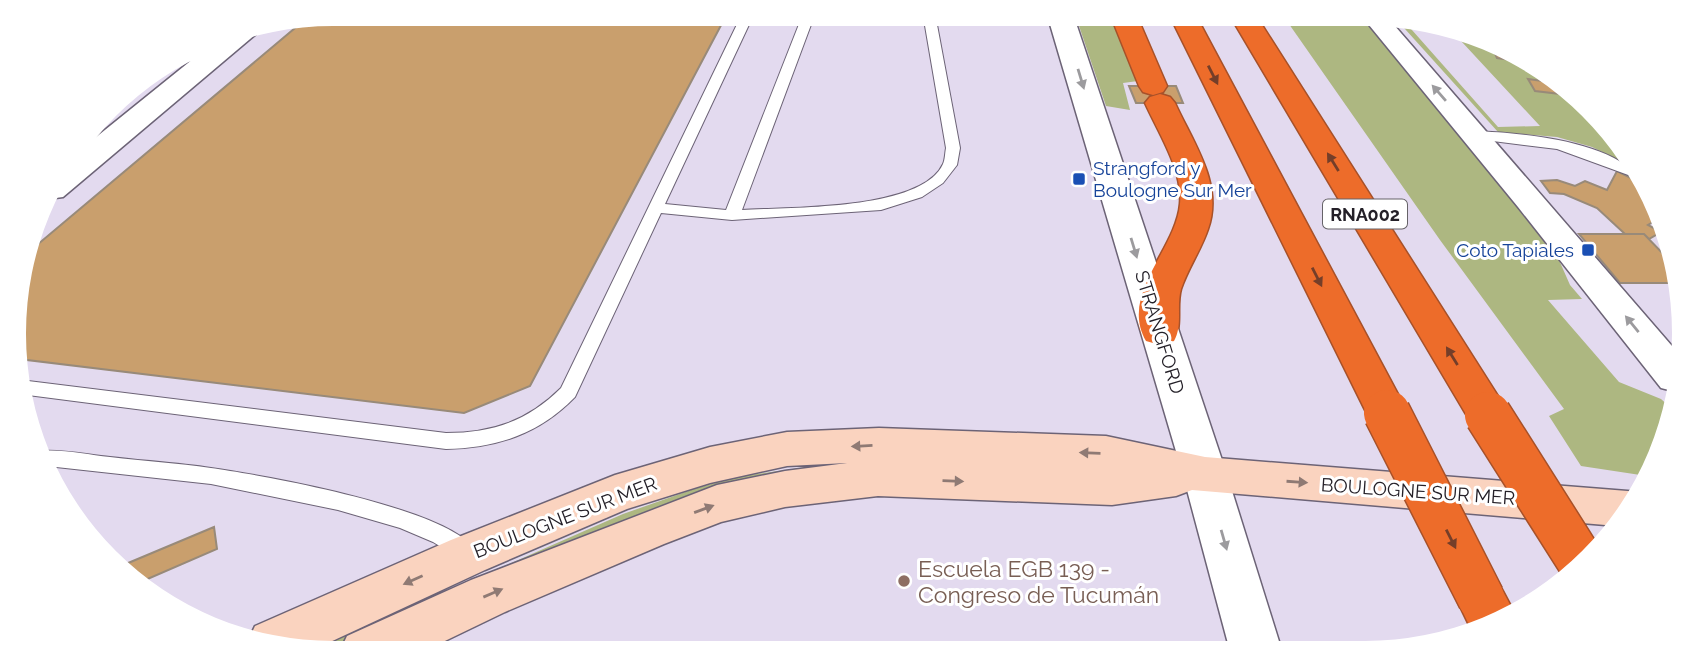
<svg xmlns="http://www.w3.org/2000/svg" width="1698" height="667" font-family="Raleway,sans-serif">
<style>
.green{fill:#adb781}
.building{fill:#c99f6d;stroke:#988a79;stroke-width:2}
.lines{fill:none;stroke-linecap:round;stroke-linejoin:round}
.service-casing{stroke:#6c6376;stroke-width:2}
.tertiary-casing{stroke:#6c6376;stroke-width:3}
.secondary-casing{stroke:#6c6376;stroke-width:3}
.motorway-casing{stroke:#a75129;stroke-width:3}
.service{fill:#fff;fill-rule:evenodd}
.tertiary{fill:#fff;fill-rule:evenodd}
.secondary{fill:#fad3bf;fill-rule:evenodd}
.motorway{fill:#ed6c2a;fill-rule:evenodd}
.motorway-bridge-casing{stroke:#a75129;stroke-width:49;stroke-linecap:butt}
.motorway-bridge{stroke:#ed6c2a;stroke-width:46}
.oneway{fill:#743e29}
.oneway2{fill:#9c9b9e}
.oneway3{fill:#8f7a74}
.transit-dot{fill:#1a4fb4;stroke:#fff;stroke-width:2.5}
.education-dot{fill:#8d6e63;stroke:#fff;stroke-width:2.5}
.labels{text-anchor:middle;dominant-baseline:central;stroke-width:6;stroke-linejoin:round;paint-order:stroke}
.shield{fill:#fff;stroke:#666368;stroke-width:2}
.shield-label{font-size:18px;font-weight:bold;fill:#242028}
.transit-label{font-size:19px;fill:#164399;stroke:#fff;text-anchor:start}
.street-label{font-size:19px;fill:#242028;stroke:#fff}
.near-education-label{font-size:23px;fill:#785e54;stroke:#fff;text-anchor:start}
</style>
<rect width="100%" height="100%" fill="#e3daef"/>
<!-- green -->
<path class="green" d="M1075 14H1117L1138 81 1123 83 1130 110 1106 106Z
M1282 14H1364L1559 260 1570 285 1582 299 1548 300 1619 382 1661 399 1671 408 1667 436 1647 476 1581 466 1549 416 1564 409 1440 240Z
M1396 19 1404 21 1498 127 1540 126 1449 28 1467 31 1496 48H1492L1497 58 1519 61 1557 83 1528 79 1535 90 1577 96 1632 167 1592 147 1557 137 1498 132Z
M835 463 1098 466 781 473 696 492 626 520 330 652 313 650 623 514 694 489 736 477Z"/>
<!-- building -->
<path class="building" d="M334 14H727L530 386 464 413 19 359 17 291 31 250 307 18Z
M1492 47 1496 48 1519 61 1497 58Z
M1528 79 1557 83 1577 96 1535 91Z
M1129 86H1176L1183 103H1136Z
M1617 171 1645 185 1651 192 1658 219 1648 225 1661 232 1649 239 1644 234H1625L1597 208 1564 194 1550 193 1541 181 1557 180 1575 186 1585 181 1607 190Z
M1579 234H1644L1670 261 1675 283H1620Z
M214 527 217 549 136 584 121 566Z"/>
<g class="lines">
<!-- service casing -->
<g class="service-casing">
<path id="service" d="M742 14H754L665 204 726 210 803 14H815L742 210C787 207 922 211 943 164 945 160 945 153 946 148L923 14H935L960 148 957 165 943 183 922 197 881 210 732 220 661 213 575 397C539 434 497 448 446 449L20 394V380L446 433C492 433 528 421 561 388Z
M189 55 208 56 214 60 208 64 180 60Z
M1474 131C1522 133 1611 140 1642 180L1557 149 1469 138V132Z
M41 451C63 449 88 455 110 457 144 461 178 463 211 468 261 475 456 509 477 553L474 560 466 562 433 542 400 528 338 510 211 484 47 466Z"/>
</g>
<!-- tertiary casing -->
<g class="tertiary-casing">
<path id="tertiary" d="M1047 14H1073L1227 475 1282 651H1230L1183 475Z
M1360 14 1388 18 1678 353 1673 391 1661 388 1518 207Z
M259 26 256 34 63 197 48 199 57 174 69 159 219 38 230 31Z"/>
</g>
<!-- secondary casing -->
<g class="secondary-casing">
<path id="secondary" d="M879 428 1106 436 1205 457 1640 492 1630 511 1617 526 1192 490 1176 496 1112 505 878 496 785 507 721 522 664 544 505 612 420 653H339L347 636 471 580 717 485 785 471 847 463 787 466 710 483 627 509 485 570 313 650 249 639 255 626 451 540 615 475 710 447 787 432Z"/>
</g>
<!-- motorway casing -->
<g class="motorway-casing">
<path id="motorway" d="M1110 14H1136L1167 86 1163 92 1153 95 1143 92 1139 86Z
M1169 14H1195L1408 413 1402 424 1387 429 1372 424Z
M1229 14H1255L1503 404 1509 415 1503 426 1488 431 1473 426Z
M1160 94 1170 97 1175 103C1193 143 1224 184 1208 229 1201 250 1188 268 1181 289 1176 306 1183 325 1174 341L1160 345 1146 341C1119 294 1176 250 1180 204 1183 170 1159 134 1145 103L1150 97Z
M1481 576 1498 582 1515 614 1505 620 1472 631 1456 598 1464 582Z"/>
</g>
<!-- service -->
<use href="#service" class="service"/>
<!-- tertiary -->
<use href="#tertiary" class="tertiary"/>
<!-- secondary -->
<use href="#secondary" class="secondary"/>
<!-- motorway -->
<use href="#motorway" class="motorway"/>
<!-- motorway-bridge casing -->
<g class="motorway-bridge-casing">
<path id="motorway-bridge" d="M1387 413 1481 598
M1488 415 1583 565"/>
</g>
<!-- motorway-bridge -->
<use href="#motorway-bridge" class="motorway-bridge"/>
</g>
<!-- one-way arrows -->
<defs><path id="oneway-solid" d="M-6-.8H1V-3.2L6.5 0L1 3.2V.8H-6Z" transform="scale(1.75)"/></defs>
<g class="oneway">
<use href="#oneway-solid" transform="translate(1213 75) rotate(63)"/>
<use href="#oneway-solid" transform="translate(1333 162) rotate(-122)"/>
<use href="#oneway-solid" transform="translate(1317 277) rotate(63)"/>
<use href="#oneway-solid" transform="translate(1452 356) rotate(-122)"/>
<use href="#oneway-solid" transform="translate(1451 539) rotate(63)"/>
</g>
<g class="oneway2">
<use href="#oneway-solid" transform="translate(1081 79) rotate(73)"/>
<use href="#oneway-solid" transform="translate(1439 93) rotate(-131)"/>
<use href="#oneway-solid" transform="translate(1134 248) rotate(73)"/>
<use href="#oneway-solid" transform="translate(1632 324) rotate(-129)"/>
<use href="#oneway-solid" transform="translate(1224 540) rotate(74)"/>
</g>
<g class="oneway3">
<use href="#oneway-solid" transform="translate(862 446) rotate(177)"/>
<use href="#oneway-solid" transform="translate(1090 453) rotate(-178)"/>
<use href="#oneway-solid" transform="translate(953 481) rotate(2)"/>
<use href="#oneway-solid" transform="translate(1297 482) rotate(4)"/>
<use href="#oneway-solid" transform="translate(704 509) rotate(-20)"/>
<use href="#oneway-solid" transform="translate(413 580) rotate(156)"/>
<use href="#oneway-solid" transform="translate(493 593) rotate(-23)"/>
</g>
<!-- markers -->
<g class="transit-dot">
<rect x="1072" y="172" width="14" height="14" rx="3.5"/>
<rect x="1581" y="243" width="14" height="14" rx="3.5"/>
</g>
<circle class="education-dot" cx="904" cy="581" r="7"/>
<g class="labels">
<!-- shield labels -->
<rect class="shield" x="1323" y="199.5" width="84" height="29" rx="5"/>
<g class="shield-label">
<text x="1365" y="214">RNA002</text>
</g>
<!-- transit labels -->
<g class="transit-label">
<text x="1093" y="168">Strangford y<tspan x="1093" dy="22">Boulogne Sur Mer</tspan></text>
<text x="1574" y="250" text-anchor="end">Coto Tapiales</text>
</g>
<!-- street labels -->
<g class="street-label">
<text transform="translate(1160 332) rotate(73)">STRANGFORD</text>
<text transform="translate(1418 491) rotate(4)">BOULOGNE SUR MER</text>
<text transform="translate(565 517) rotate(-21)">BOULOGNE SUR MER</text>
</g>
<!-- near-education labels -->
<g class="near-education-label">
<text x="918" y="568">Escuela EGB 139 -<tspan x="918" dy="26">Congreso de Tucumán</tspan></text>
</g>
</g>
<!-- crop -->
<path d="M0 0H1698V667H0ZM333 26H1365A307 307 0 0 1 1672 333V334A307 307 0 0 1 1365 641H333A307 307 0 0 1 26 334V333A307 307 0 0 1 333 26Z" fill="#fff" fill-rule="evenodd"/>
</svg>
